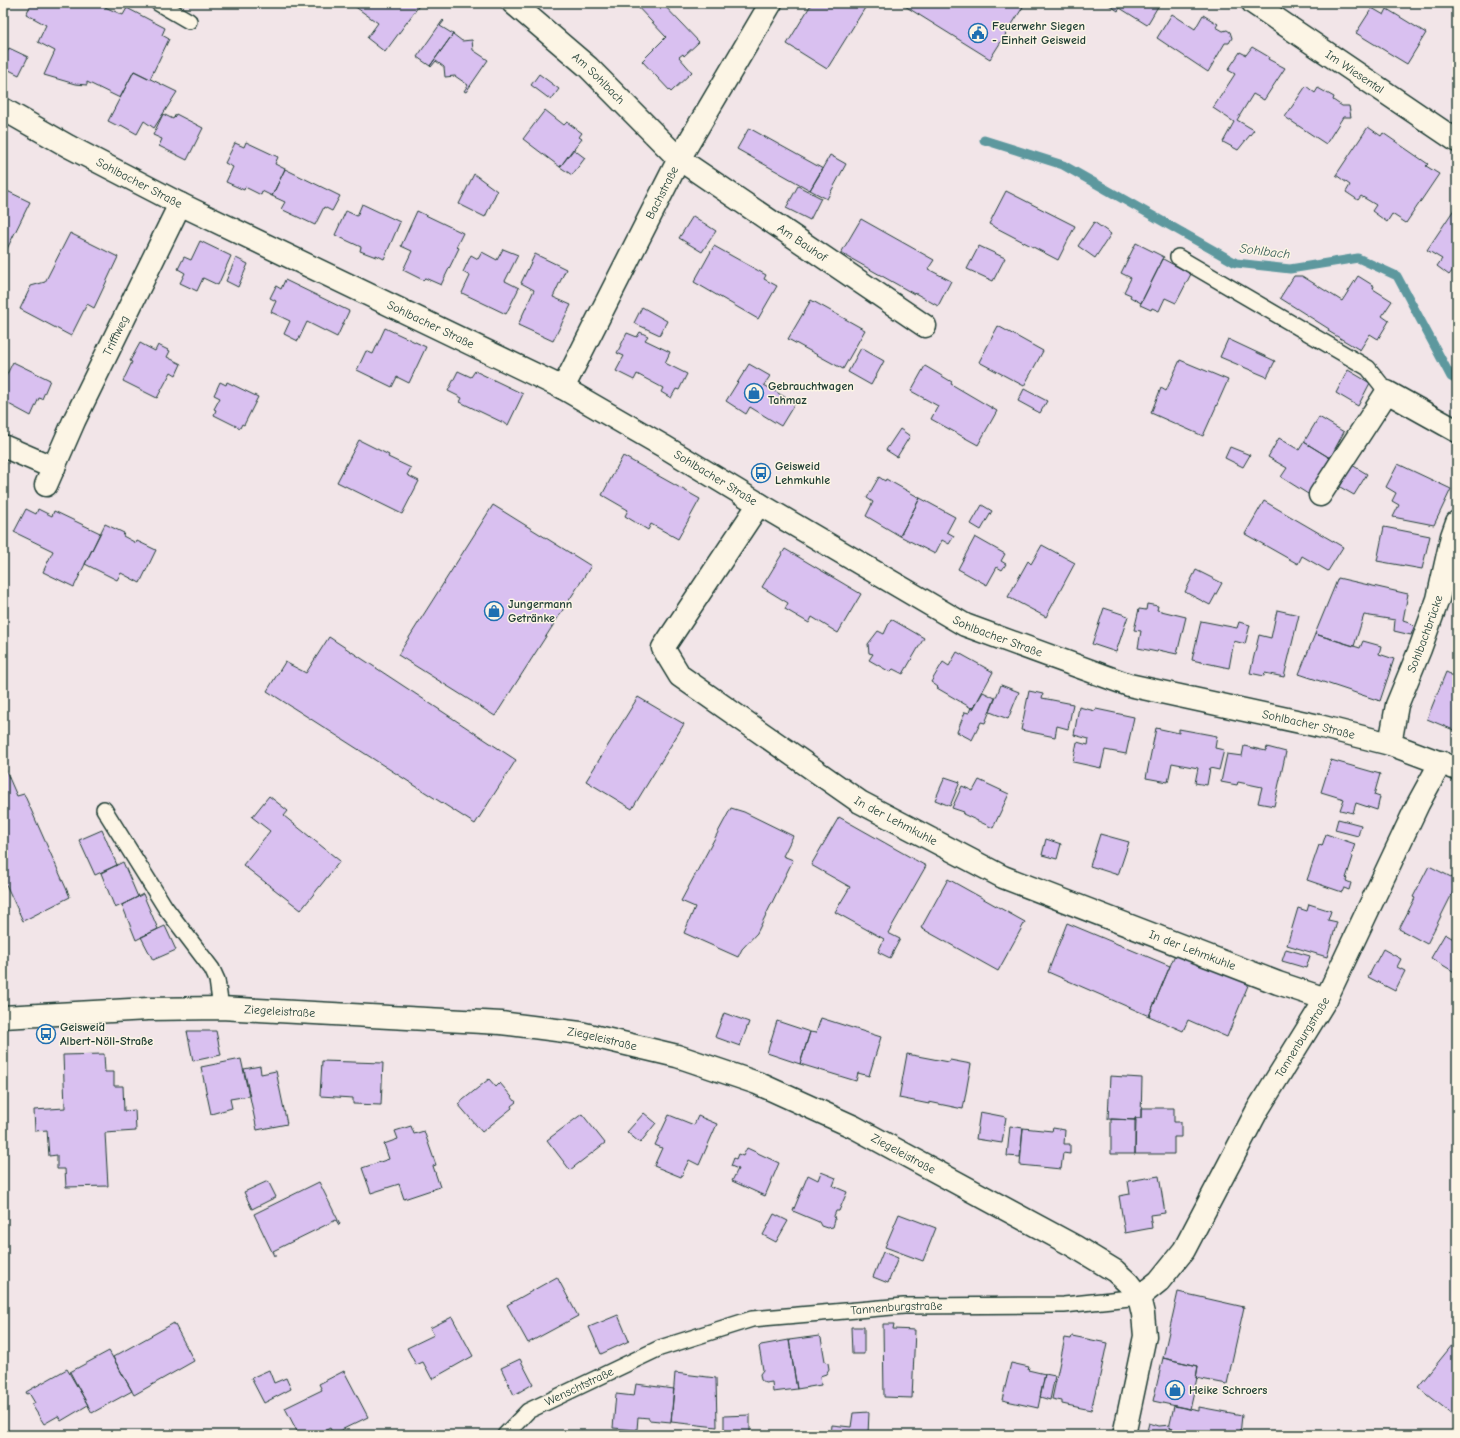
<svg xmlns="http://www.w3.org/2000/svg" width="1460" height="1438" font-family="'Comic Neue',sans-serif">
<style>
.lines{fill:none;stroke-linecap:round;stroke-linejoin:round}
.stream{stroke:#5d989e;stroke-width:9}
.building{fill:#d9c0f0;stroke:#1f3d34}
.lane-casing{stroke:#1f3d34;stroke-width:18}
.street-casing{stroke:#1f3d34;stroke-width:25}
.secondary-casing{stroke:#1f3d34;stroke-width:25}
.lane{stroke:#fcf5e5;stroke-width:15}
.street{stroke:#fcf5e5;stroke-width:22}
.secondary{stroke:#fcf5e5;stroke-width:22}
.labels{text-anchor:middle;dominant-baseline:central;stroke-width:3;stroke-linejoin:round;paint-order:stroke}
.poi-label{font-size:12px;font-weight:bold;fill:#1f3d34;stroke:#fcf5e5;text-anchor:start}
.street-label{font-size:12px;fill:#1f3d34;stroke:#fcf5e5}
.water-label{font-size:13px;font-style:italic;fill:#345b57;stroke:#fcf5e5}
</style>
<rect width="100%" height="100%" fill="#f2e5e8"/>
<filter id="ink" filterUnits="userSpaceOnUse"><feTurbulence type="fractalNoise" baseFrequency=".025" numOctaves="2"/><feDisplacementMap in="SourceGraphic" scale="8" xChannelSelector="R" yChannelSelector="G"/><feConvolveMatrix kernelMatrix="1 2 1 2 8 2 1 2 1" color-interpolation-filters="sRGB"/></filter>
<g filter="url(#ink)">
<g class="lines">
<!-- stream -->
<path class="stream" d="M984 140 1063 165 1236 263 1290 269 1358 258 1397 276 1451 377 1457 380"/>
</g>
<!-- building -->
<path class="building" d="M32 3H106L105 7 123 15 127 8 165 28 162 35 169 39 150 79 134 71 120 98 87 82V85L75 84 44 75 55 51 38 42 46 25 26 14Z
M350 3H421L385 52 367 38 378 23Z
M634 3H662L699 42 684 56 683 54 679 57 692 72 671 92 642 61 666 37Z
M812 3H868L827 69 787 44Z
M900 3H1017L1023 7 990 59Z
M1106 3H1160L1147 25 1120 8 1118 11Z
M1372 8 1384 15 1387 9 1426 33 1407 64 1356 33Z
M1172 14 1195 29 1203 15 1218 24 1216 27 1223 31 1227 30 1230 32 1232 38 1229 43H1225L1208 72 1157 38Z
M443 20 444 21 440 26 453 34 430 66 417 57Z
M453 34 462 41 472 40 473 50 488 60 466 92 464 91 468 85 455 76 445 77 444 67 436 61 431 67 430 66Z
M1252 47 1269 57 1268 59 1285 68 1264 100 1253 94 1237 120 1254 130 1238 150 1223 142 1234 122 1213 108 1235 74 1228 70 1240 52 1246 55Z
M9 48 28 57 19 75 3 67V60Z
M134 71 177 92 154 128 144 121 137 134 121 125 120 127 108 121Z
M539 74 559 89 551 100 531 85Z
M1306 86 1315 93 1318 88 1334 97 1333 100 1342 106H1349L1351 117H1343L1326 144 1285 117Z
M545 110 564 125 567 122 582 133 579 137 582 139 560 167 523 139Z
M163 114 173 119 176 114 203 128 187 160 159 146 162 139 153 135Z
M1368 127 1381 136 1383 133 1428 164 1426 166 1439 174 1406 223 1392 214 1387 222 1372 211 1376 205 1361 196 1358 200 1346 192 1350 185 1336 175Z
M749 128 823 169 810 190 737 149Z
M246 142 278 157 275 164 285 169 272 196 262 191 261 195 245 187 244 190 226 182 233 167 225 163 235 143 244 147Z
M573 149 585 158 572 175 560 167Z
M830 155 846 164 827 199 810 190Z
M285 169 340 196 332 211 324 207 315 225 281 209 285 202 272 196Z
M474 174 497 191 485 217 459 204Z
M798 186 821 198 810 220 786 208Z
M3 189 30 202 3 257Z
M1006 191 1075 226 1058 260 989 224Z
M362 204 400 222 384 259 376 255V257L360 251 361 247 335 235 346 211 357 216Z
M1457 205V273L1453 270 1449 275 1437 266 1442 259 1427 250Z
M417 211 463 233 456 247 459 248 441 285 425 278 423 280 403 270 412 251 401 246Z
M693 216 716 231 702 252 679 238Z
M861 219 934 260 928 269 951 281 938 306 915 293 914 294 841 253Z
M1094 222 1111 234 1095 258 1078 246Z
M70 233 118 257 94 308 87 304 71 336 20 309 31 286 45 282Z
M200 241 231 256 218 285 203 278 197 291 180 283 185 273 178 269 184 257 191 260Z
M1136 243 1164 257 1141 303 1130 297 1131 295 1124 292 1131 278 1121 273Z
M714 246 766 275 764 279 777 286 758 319 694 282Z
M979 246 1005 258 993 281 967 269Z
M503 249 518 255 505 281 519 288 506 314 462 293 470 276 463 272 471 255 478 259 482 252 497 260Z
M535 254 566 269 553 297 571 305 553 341 518 325 534 290 521 283Z
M236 258 248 264 238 287 226 281Z
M1163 259 1191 274 1176 303 1165 298 1159 311 1152 308 1151 310 1140 305Z
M1294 276H1302L1342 301 1358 276 1374 286 1373 289 1392 301 1382 316 1389 321 1378 339 1370 334 1360 350 1328 331 1329 329 1280 298Z
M285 280 349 311 337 337 307 322 298 341 284 334 290 321 271 312 276 301 270 298 276 286 281 289Z
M811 300 865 330 843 369 788 339Z
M642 307 667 321 660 335 634 323Z
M998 326 1043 351 1024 386 979 362Z
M385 328 426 347 409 383 397 377 392 387 357 370 366 351 373 354Z
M640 332 648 336 645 340 670 352 665 363 687 374 679 390 676 389 671 398 661 392 663 388 637 374 634 380 616 371 624 356 617 353 627 333 637 337Z
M1228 339 1275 361 1267 377 1220 357Z
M140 343 155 351 158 345 170 351 167 357 181 364 176 375 171 372 157 398 123 381 132 362 130 361Z
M861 348 884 361 871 385 848 372Z
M1180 360 1228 380 1203 436 1151 413 1161 388 1166 391Z
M13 362 50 380 42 399 39 398 31 416 3 401V382Z
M749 364 770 376 764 385 795 403 781 426 750 407 746 414 726 401Z
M925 366 952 382 951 384 997 411 978 445 931 419 938 406 911 391Z
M1348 370 1370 383 1358 406 1336 393Z
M458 371 471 377 475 371 523 394 508 425 460 402 462 398 448 391Z
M220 382 226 385 227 382 258 397 244 425 242 424 240 428 214 415 216 410 214 409 220 398 214 395Z
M1024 389 1047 401 1040 413 1018 401Z
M1319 417 1344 432 1330 458 1304 442Z
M900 429 910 436 897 457 886 450Z
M1279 438 1299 450 1304 442 1330 458 1308 494 1281 477 1287 468 1268 457Z
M359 440 389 455 388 457 411 468 407 475 419 481 402 514 337 482Z
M1230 447 1250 455 1243 467 1225 458Z
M623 456 700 499 678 539 651 524 648 530 625 516 628 510 602 495Z
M1398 464 1451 489 1434 525 1393 517 1399 505 1392 501 1396 493 1386 487Z
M1352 465 1367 474 1354 495 1340 487Z
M879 477 885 481 886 479 920 498 900 536 866 516 873 502 867 498Z
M920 498 955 517 947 532 954 536 949 544 942 540 935 554 900 536Z
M1264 501 1343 547 1328 571 1302 556 1298 564 1245 534Z
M493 505 591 566 495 716 398 655Z
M982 505 992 511 981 530 971 524Z
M26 509 36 514 38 509 52 516 54 511 100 533 74 587 43 572 53 551 14 532Z
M105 524 124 533 123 536 136 543 137 541 156 550 140 583 121 573 117 580 85 564Z
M1384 527 1430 536 1422 569 1377 561Z
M975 537 1005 554 1001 561 1006 564 1002 570 997 567 987 585 958 569Z
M1042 545 1075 563 1046 617 1008 597 1028 561 1031 564Z
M785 549 861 594 838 633 812 617 809 623 785 609 788 603 762 587Z
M1196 570 1222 583 1210 605 1185 592Z
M1338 578 1408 594 1403 620 1409 622 1414 627 1411 635 1394 631 1395 620 1364 615 1354 646 1315 634Z
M1147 604 1158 606 1157 610 1186 617 1177 654 1158 650 1157 652 1138 648 1141 631 1134 630 1139 609 1146 610Z
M1104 608 1128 616 1116 652 1092 644Z
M1277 610 1299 615 1284 677 1265 673 1264 676 1250 673 1259 635 1271 638Z
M891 619 924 638 903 674 893 669 890 672 869 660 873 654 869 653 868 644 878 631 884 634Z
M1201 621 1237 628 1239 622 1250 625 1245 644 1234 641 1229 668 1192 660Z
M1315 634 1360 648 1363 641 1381 646 1379 654 1394 659 1380 701 1299 674Z
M329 637 516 760 475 824 267 691 285 662 306 673Z
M957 652 993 672 973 709 937 688 938 687 931 682 943 662 949 666Z
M1446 672 1457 677V728L1456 731 1427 719Z
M1001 685 1019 692 1008 719 990 712Z
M1029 691 1043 694 1042 698 1073 704 1068 729 1057 726 1055 737 1021 730Z
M983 692 995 698 985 723 981 722 972 740 957 732 965 712 969 713 971 707 973 709Z
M638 697 684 724 632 809 586 781Z
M1079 707 1095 711 1096 709 1134 717 1126 754 1105 750 1101 768 1073 762 1077 742 1088 745 1089 739 1074 735Z
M1156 728 1179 733V729L1217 736 1215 748 1224 750 1219 770 1210 768 1207 785 1195 783 1198 768 1172 763 1168 782 1146 778Z
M1244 746 1266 751 1267 747 1286 752 1274 806 1258 803 1262 787 1238 782 1237 785 1221 782 1227 754 1242 756Z
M1331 760 1380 774 1374 795 1380 797 1377 810 1356 803 1353 813 1340 810 1344 799 1321 792Z
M3 764 17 796 24 794 70 897 23 921 3 878Z
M945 777 960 782 950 806 935 800Z
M979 780 1009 794 993 828 963 814 964 812 952 808 962 786 973 791Z
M269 796 288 811 284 816 340 861 301 910 243 865 270 831 252 817Z
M731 808 744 812 793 836 783 856 793 860 757 933 742 949 738 957 684 933 695 907 681 901Z
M839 817 926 866 888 933 900 939 890 958 878 952 884 939 835 912 850 887 811 865Z
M1338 819 1361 825 1358 836 1335 830Z
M102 830 117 865 95 875 79 840Z
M1100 834 1129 842 1118 875 1090 866Z
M1326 834 1355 844 1351 856 1353 857 1346 878 1347 879 1346 881 1351 883 1349 890 1344 888 1342 892 1307 880 1319 845 1322 846Z
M1046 839 1061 844 1057 859 1042 855Z
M123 862 138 897 115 908 101 873Z
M1429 866 1457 880V884L1427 944 1399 929 1415 898 1413 897Z
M948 879 1025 922 998 971 921 928Z
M143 894 158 929 136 940 122 905Z
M1309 904 1331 911 1328 920 1337 922 1327 957 1287 945 1298 908 1307 911Z
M1067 923 1170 966 1149 1016 1048 972Z
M165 926 176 950 153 960 141 937Z
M1445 934 1457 941V971L1456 973 1431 958Z
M1286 949 1310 956 1306 968 1282 961Z
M1383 949 1401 959 1397 967 1405 971 1395 991 1368 977Z
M1176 952 1249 983 1227 1037 1188 1020 1183 1031 1149 1016Z
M724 1013 749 1022 740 1046 715 1037Z
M821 1018 881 1037 869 1076 858 1073 856 1081 800 1064 810 1032 816 1033Z
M777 1021 810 1032 800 1064 767 1053Z
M187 1031H216L221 1055 193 1061Z
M104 1054 105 1072H114V1086H123L124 1111 135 1110 136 1131 105 1133 108 1186 66 1187 65 1169H57V1155L49 1156 47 1130 35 1131 34 1110 65 1108 63 1055Z
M907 1054 949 1062 950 1060 971 1064 963 1109 929 1102V1104L899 1098Z
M241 1059 249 1096 230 1099 232 1108 211 1114 201 1067Z
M322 1061 383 1063 381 1105 353 1104V1098L320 1096Z
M260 1066 261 1074 276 1071 287 1124 257 1130 244 1069Z
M1110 1076 1142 1078 1141 1118H1135L1136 1120 1108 1119Z
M489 1079 496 1087 500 1083 516 1102 511 1106 512 1108 482 1132 458 1104Z
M1141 1108H1174V1122H1181V1137H1174V1154H1135V1118H1141Z
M980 1112 1006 1117 1002 1143 976 1139Z
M644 1113 656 1123 640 1143 627 1132Z
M582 1114 605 1143 570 1170 547 1140Z
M669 1115 694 1125 698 1116 717 1124 699 1165 689 1160 681 1177 654 1166 662 1148 655 1145Z
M1111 1119 1136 1120 1135 1154H1111Z
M411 1126 414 1134 424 1131 436 1165 433 1166 440 1187 404 1199 399 1184 371 1193 362 1168 389 1159 384 1144 398 1139 395 1131Z
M1010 1126 1023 1128 1020 1157 1007 1156Z
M1023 1128 1052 1131 1053 1128 1065 1130 1064 1144H1070V1154L1063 1153 1061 1169 1020 1165Z
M747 1148 779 1163 765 1196 732 1181 738 1169 731 1166 734 1158 736 1159 738 1154 743 1156Z
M821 1172 836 1178 833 1186 847 1192 839 1211H836L834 1216 835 1220 833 1227 827 1228 821 1226 819 1222 793 1211 808 1175 818 1180Z
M1159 1176 1165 1213 1150 1215 1152 1228 1125 1233 1119 1196 1130 1194 1128 1181Z
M268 1181 276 1197 252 1209 244 1192Z
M319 1182 340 1224 339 1225 336 1220 273 1251 276 1256H274L254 1214Z
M774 1214 788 1221 776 1242 763 1235Z
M899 1214 936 1228 923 1261 885 1247Z
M883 1252 898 1258 888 1283 873 1277Z
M557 1277 578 1316 528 1343 507 1305Z
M1178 1292 1244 1307 1227 1384 1196 1378 1198 1366 1163 1358Z
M618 1315 629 1341 601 1354 589 1327Z
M452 1317 473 1356 432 1379 423 1362 416 1365 407 1348 434 1335 430 1328Z
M174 1323 194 1361 134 1395 113 1357Z
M883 1324H894L893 1329 915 1330 912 1398 884 1397Z
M851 1327H864V1354H852Z
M819 1336 821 1338 825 1361 828 1363 829 1369 826 1374 820 1376 821 1385 797 1389 789 1340Z
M1072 1336 1107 1343 1098 1385H1097L1091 1410 1062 1404V1401L1052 1399 1065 1338 1071 1339Z
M1457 1339V1418L1418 1387Z
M789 1340 797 1389 773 1392 772 1382 765 1383 761 1380 760 1374 763 1370 759 1347 761 1345Z
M109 1351 132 1391 92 1413 70 1372Z
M1163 1358 1198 1366 1196 1378H1197L1190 1409 1153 1401Z
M520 1359 533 1384 514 1395 501 1368Z
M1011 1363 1029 1367 1028 1370 1045 1374 1038 1408 1002 1400Z
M67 1369 88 1405 61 1421 58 1416 44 1424 32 1405 35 1403 29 1393 27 1394 26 1392Z
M269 1370 274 1383 286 1378 291 1389 264 1403 251 1378Z
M344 1371 368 1417 333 1434 330 1428 317 1435H299L285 1408 322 1390 319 1384Z
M675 1373 716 1378 717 1427 671 1422Z
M1045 1374 1055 1376 1050 1400 1040 1397Z
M636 1384 674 1389 671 1422 649 1420V1418L638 1417 637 1430 613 1428 616 1394 634 1396Z
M1174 1406 1199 1411V1407L1242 1415 1240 1435H1195L1169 1428Z
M869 1412 868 1435H831L832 1425 851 1427 853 1413Z
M750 1415V1435H724V1416Z
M1149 1423 1159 1426 1170 1425 1169 1428 1195 1435H1146Z
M994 1431 1015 1434 993 1435Z
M772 1432 792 1435H772Z"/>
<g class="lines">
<!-- lane casing -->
<g class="lane-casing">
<g id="lane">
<path d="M158 3 189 21"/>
<path d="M1178 257 1368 368 1387 392"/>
<path d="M104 809 165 907 212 969 217 980 221 1008"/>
<path id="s1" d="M505 1435 528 1411 660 1348 752 1319 904 1306 1064 1305 1139 1297"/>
</g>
</g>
<!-- street casing -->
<g class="street-casing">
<g id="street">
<path id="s2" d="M513 3 588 67 679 159 925 326"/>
<path id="s3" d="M1253 3 1457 141"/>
<path id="s4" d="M563 388 679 159 771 3"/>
<path d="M3 446 54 468"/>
<path id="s5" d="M46 485 74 421 180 204"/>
<path d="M1320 495 1387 392 1457 431"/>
<path id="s6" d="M759 504 663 648 680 676 860 802 1003 877 1278 983 1326 999"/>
<path id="s7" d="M1390 744 1397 705 1420 649 1438 599 1452 536 1457 522"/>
<path id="s8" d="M3 1017 148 1009 221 1008 501 1023 580 1033 677 1056 757 1083 854 1127 1074 1246 1115 1271 1128 1283 1139 1297 1143 1314 1145 1336 1124 1435"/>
<path id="s9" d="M1139 1297 1159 1281 1184 1250 1258 1109 1326 999 1418 804 1441 762"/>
</g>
</g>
<!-- secondary casing -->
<g class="secondary-casing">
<g id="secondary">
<path id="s10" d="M3 109 68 146 180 204 563 388 665 447 759 504 965 625 1129 685 1319 726 1390 744 1457 769"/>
</g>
</g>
<!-- lane -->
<use href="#lane" class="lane"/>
<!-- street -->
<use href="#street" class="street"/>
<!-- secondary -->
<use href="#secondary" class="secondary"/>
</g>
</g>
<!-- icons -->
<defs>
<g id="civic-ring" transform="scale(1)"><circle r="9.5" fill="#fcf5e5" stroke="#1f6fb2" stroke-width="1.5"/><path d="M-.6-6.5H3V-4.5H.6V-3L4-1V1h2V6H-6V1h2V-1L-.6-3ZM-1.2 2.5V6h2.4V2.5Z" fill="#1f6fb2"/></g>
<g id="shop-ring" transform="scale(1)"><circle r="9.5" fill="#fcf5e5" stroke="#1f6fb2" stroke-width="1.5"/><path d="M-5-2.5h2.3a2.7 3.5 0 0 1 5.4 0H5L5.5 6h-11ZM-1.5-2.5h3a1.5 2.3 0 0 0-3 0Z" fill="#1f6fb2"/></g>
<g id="bus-ring" transform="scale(1)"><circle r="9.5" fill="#fcf5e5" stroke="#1f6fb2" stroke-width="1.5"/><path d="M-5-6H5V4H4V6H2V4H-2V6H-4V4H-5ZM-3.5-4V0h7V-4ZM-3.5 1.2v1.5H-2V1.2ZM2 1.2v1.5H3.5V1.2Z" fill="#1f6fb2"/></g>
</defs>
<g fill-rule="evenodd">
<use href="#civic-ring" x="978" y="33"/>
<use href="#shop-ring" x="754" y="393"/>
<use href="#bus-ring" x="761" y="473"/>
<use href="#shop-ring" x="494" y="611"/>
<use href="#bus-ring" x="46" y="1034"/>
<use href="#shop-ring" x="1175" y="1390"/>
</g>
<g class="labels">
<!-- poi labels -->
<g class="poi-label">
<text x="992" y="26">Feuerwehr Siegen<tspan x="992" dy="14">- Einheit Geisweid</tspan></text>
<text x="768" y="386">Gebrauchtwagen<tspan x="768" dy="14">Tahmaz</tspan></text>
<text x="775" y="466">Geisweid<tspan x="775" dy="14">Lehmkuhle</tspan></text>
<text x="508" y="604">Jungermann<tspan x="508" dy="14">Getränke</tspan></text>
<text x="60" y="1027">Geisweid<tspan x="60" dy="14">Albert-Nöll-Straße</tspan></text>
<text x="1189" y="1390">Heike Schroers</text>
</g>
<!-- street labels -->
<g class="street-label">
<text stroke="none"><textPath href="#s3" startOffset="123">Im Wiesental</textPath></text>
<text stroke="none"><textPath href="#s2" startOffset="114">Am Sohlbach</textPath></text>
<text stroke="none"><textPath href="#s10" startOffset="155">Sohlbacher Straße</textPath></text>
<text stroke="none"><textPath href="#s4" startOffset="219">Bachstraße</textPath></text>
<text stroke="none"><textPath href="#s2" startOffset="377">Am Bauhof</textPath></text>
<text stroke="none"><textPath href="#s10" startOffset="479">Sohlbacher Straße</textPath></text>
<text stroke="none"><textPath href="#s5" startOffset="165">Trifftweg</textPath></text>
<text stroke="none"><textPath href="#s10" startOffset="803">Sohlbacher Straße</textPath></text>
<text stroke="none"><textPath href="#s7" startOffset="116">Sohlbachbrücke</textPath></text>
<text stroke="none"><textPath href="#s10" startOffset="1127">Sohlbacher Straße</textPath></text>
<text stroke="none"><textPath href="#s10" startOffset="1451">Sohlbacher Straße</textPath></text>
<text stroke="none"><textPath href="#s6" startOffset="466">In der Lehmkuhle</textPath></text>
<text stroke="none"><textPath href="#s6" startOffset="790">In der Lehmkuhle</textPath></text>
<text stroke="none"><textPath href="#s8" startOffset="277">Ziegeleistraße</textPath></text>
<text stroke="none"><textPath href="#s9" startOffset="309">Tannenburgstraße</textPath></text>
<text stroke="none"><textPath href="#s8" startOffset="601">Ziegeleistraße</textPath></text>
<text stroke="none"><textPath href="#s8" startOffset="925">Ziegeleistraße</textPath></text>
<text stroke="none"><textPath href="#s1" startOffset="421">Tannenburgstraße</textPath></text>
<text stroke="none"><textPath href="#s1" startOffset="90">Wenschtstraße</textPath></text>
</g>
<!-- water labels -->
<g class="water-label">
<text transform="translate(1265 251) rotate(7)">Sohlbach</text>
</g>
</g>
<!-- margin -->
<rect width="1460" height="1438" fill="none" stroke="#fcf5e5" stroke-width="16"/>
<rect x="8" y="8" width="1444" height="1422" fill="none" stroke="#1f3d34" stroke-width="1.5" filter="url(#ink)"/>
</svg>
